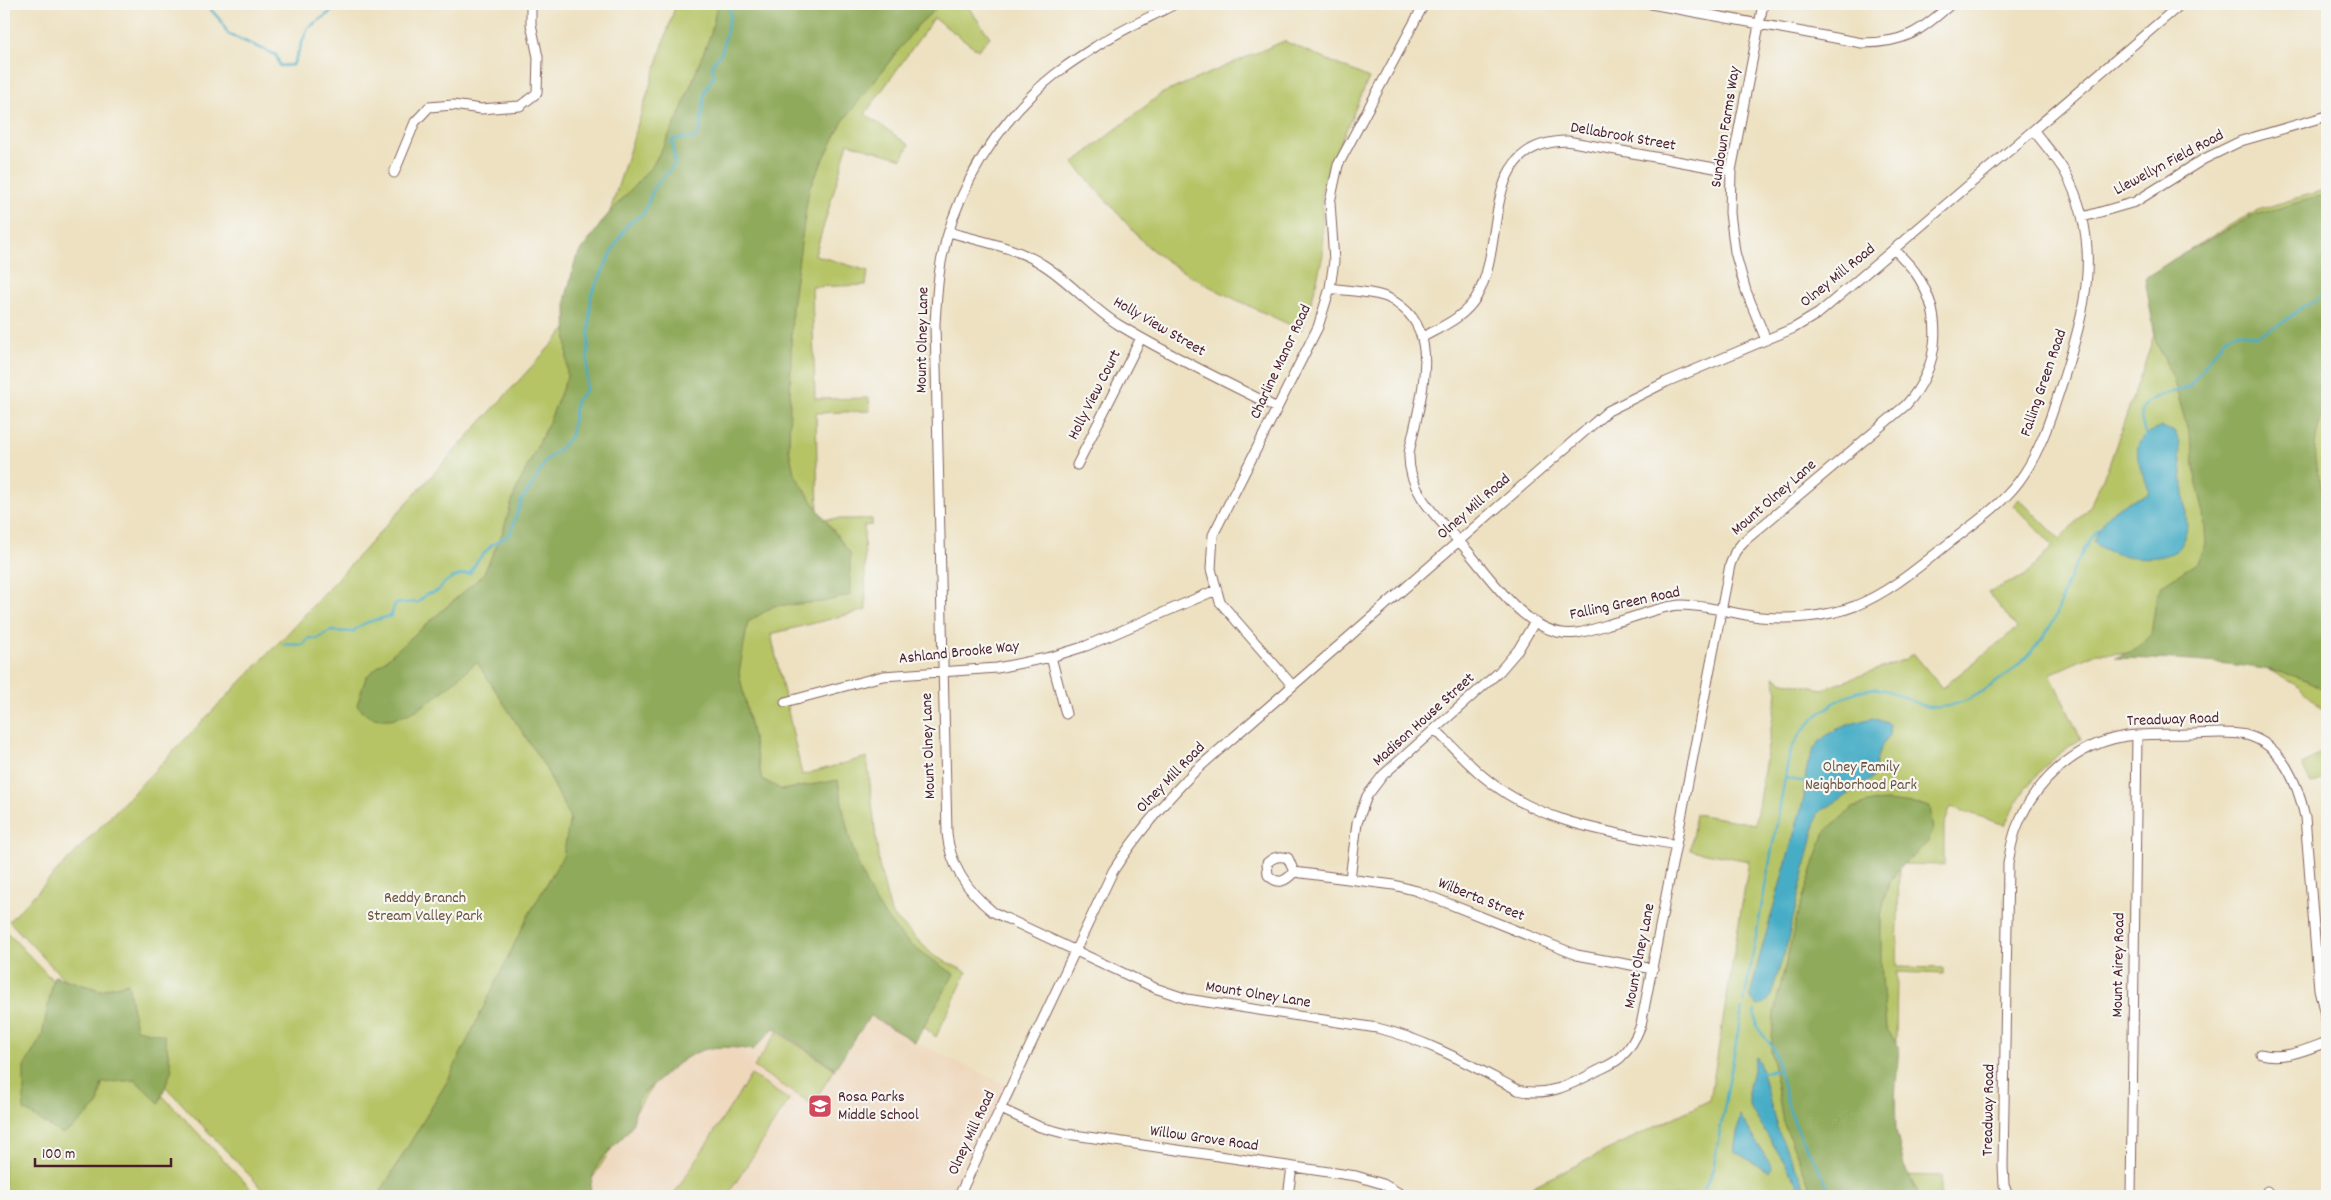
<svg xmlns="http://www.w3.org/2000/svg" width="2331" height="1200" font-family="Dekko,sans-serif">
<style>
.built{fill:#eed7bb}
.green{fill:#b6c466;stroke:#807248}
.forest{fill:#90aa5b;stroke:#6d6443}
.water{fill:#47adc6;stroke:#486678}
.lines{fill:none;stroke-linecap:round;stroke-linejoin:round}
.stream{stroke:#47adc6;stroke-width:2.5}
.street-casing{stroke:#836360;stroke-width:11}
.street{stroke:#fff;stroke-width:9}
.labels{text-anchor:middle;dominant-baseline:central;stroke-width:4.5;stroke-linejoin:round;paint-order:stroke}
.street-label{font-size:16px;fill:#4a1f2b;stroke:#f6f6f2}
.park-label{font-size:16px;fill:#6a513d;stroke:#f6f6f2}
.poi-label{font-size:16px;fill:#4a1f2b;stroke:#f6f6f2;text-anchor:start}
</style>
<rect width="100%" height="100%" fill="#f6f6f2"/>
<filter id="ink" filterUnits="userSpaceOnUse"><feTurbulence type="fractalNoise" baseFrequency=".02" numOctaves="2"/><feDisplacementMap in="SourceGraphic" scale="10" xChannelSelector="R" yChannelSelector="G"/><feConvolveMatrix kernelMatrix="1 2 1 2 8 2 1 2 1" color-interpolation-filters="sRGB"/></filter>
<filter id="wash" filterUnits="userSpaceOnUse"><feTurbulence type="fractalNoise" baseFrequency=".0096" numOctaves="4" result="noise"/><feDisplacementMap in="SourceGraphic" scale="20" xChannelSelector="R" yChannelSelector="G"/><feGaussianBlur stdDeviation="1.12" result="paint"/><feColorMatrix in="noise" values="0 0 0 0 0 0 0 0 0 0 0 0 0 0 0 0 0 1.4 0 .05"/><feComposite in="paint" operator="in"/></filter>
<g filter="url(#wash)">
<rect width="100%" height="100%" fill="#ede1c1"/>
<!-- built -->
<path class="built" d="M870 1016 915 1042 1011 1087 959 1196H590L591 1179 640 1097 670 1070 696 1051 726 1046 753 1050 774 1028 835 1068Z"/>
<!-- green -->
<path class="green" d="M676 4H966L990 37 978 50 934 18 865 114 909 145 902 159 848 143 815 255 868 271 866 285 812 287 815 399 869 398 870 411 816 413 818 519H872V525L864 526 866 610 771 634 802 775 867 757 879 865 891 913 934 956 967 972 936 1037 842 960 729 967 581 1196H269L9 921 288 633 576 318Z
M1284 41 1369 78 1329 168 1322 190 1323 255 1313 296 1301 330C1251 306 1185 280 1144 243L1073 163 1161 94Z
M2327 189V402L2322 409 2327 449V713L2299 687 2264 667 2198 654 2097 653 2050 674 2081 739C2046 760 2021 788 2005 825L1951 807 1944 825V865L1899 864 1897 967 1943 968V974L1897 972 1894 1175 1941 1176V1196H1513L1710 1100 1749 861 1690 850 1696 814 1755 824 1777 693 1774 677 1779 679 1780 681 1823 689 1906 659 1913 653 1942 688 2017 628 1988 592 2025 576 2053 546 2013 505 2019 499 2060 539 2090 506 2109 465 2149 351 2168 286 2164 266 2237 221 2261 209Z
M2327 750V778L2311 784 2302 765Z
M4 929 258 1196H4Z
M777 1032 835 1069 812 1104 754 1067Z
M751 1075 789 1100 727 1196H673Z"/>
<!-- forest -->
<path class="forest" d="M717 4H941L919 24 843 121 809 188 792 307 789 448 794 473 819 511 850 553V595L823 602 774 606 748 622 739 673 762 779 782 790 838 780C848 842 862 900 910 944 923 955 940 964 954 974L915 1042 870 1016 835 1068 774 1028 753 1050C708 1043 694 1048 660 1079 654 1084 645 1090 640 1097 634 1106 636 1121 629 1130 608 1155 591 1159 590 1196H378L448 1080 528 916 563 856 570 818 545 767 477 662C450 683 410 730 371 717 366 716 361 709 357 705L366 677 483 575 502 534 515 492 549 422 567 377 566 297 576 258 605 218 653 165 678 118 711 33Z
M2327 194V403C2320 417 2313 443 2315 459 2317 478 2326 496 2327 515 2328 532 2323 548 2327 564V694C2303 661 2157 659 2115 658L2137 649 2151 634 2157 594 2162 585 2198 562 2206 545 2204 513 2195 475 2192 445 2173 378 2156 342 2145 278 2174 259 2252 216Z
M1887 801 1930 806 1933 831 1928 842 1897 870 1886 891 1881 917V963L1886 1028 1899 1047 1895 1097 1896 1130 1904 1166 1920 1196H1814L1783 1122 1771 1051 1774 1013 1797 916 1825 831 1853 808 1871 802Z
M54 976 100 990 128 983 136 1029 164 1035 172 1069 159 1103 135 1080 102 1083 98 1105 73 1128 62 1134 24 1110V1067L42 1036Z"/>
<!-- water -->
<path class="water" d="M2162 427 2175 432 2179 442 2187 525C2186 533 2185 540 2180 547 2167 563 2124 558 2108 551 2103 549 2098 546 2094 543 2100 524 2110 509 2130 501 2136 498 2142 498 2148 494 2149 487 2146 482 2143 475 2133 450 2135 436 2162 427Z
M1873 718 1890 724 1889 735 1879 751 1872 779 1818 813 1786 948 1770 998 1765 1004 1757 1006 1750 996 1759 959 1804 798C1805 743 1821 730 1873 718Z
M1756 1057 1758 1058 1778 1131 1807 1192 1804 1194 1749 1106V1086Z
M1740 1115 1772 1167 1769 1172 1734 1151Z"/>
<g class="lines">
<!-- stream -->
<path class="stream" d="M206 4 221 21 228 34 276 55 280 66 293 65 308 28 342 4
M2146 435C2129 395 2163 397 2189 387L2226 337 2237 332 2256 336 2284 322 2302 307 2327 294
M283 644 303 645 309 638 317 639 330 631 353 632C362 621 378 620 391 616L395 604 418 602 427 594 438 591C446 578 455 576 470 573L478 560 492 545 510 534 522 499 531 487 547 459 559 450 571 436 576 401 586 390 591 295 617 242 628 224 644 213 654 188 675 164 672 140 680 138 695 139 700 130 705 91 714 76 712 64 722 52 730 15V4
M1785 778 1806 782
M1744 1002 1785 778C1787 768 1788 757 1792 748 1803 721 1848 686 1879 689 1900 691 1919 710 1940 707 1967 705 1989 688 2010 672 2028 658 2046 636 2056 616 2059 608 2061 599 2064 591 2073 569 2084 547 2099 528
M1755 1011 1757 1027 1774 1049 1789 1109 1798 1131 1833 1196
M1762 1072 1779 1070
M1701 1196 1713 1170 1742 1009"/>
</g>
</g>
<g filter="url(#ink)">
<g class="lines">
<!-- street casing -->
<g class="street-casing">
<path id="street" d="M1175 4C1149 18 1120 30 1095 47 1073 61 1050 76 1032 95 984 142 948 208 939 275 937 291 936 307 935 324L947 833C950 866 967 891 993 912L1155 988 1187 999 1377 1028C1428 1040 1472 1066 1518 1090 1548 1097 1571 1085 1597 1071 1605 1067 1615 1063 1621 1057 1631 1048 1636 1038 1641 1025L1730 565 1735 552 1743 542 1906 405C1940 367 1945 315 1915 272 1909 264 1901 256 1894 249
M1651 4 1862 43C1904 43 1920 32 1951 4
M1763 4 1731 171 1730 213 1735 252 1746 291 1766 340
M394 173 415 122 429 107 453 105 481 109 520 106 537 93 538 57 531 24V4
M2083 217 2135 202 2204 159 2241 141 2327 116
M949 232C979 241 1016 247 1042 264 1070 281 1091 308 1119 325 1170 356 1224 381 1277 408
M1330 288C1347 291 1366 291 1383 296 1391 298 1397 303 1403 308 1443 340 1417 410 1409 453 1407 493 1440 520 1465 548 1492 579 1530 640 1577 633 1590 631 1603 626 1616 622 1636 617 1660 606 1681 605 1708 605 1733 614 1760 617 1791 620 1826 617 1855 606 1892 591 1922 564 1953 540 1978 520 2006 502 2024 474 2043 445 2052 413 2063 380 2086 309 2103 242 2065 172 2056 157 2044 144 2034 131
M1423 337C1443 326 1465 317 1477 296 1508 242 1477 142 1567 141L1731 171
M1077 465 1141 338
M1051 657 1066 714
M1292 685 1220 602 1211 569 1213 535 1318 327 1330 288 1334 261 1330 202 1338 165 1424 4
M785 702 883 676 997 668 1051 657 1086 646 1216 590
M1435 729C1451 745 1467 763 1484 777 1538 823 1609 832 1676 845
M1294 872 1288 858C1279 855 1273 857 1267 863L1268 875C1278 885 1285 882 1294 872L1394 885 1417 891 1577 955 1653 969
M1350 879 1357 823 1367 796 1383 775 1499 672 1518 650 1534 623
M2261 1054C2284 1060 2305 1050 2327 1042
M1001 1109 1040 1127 1067 1134 1356 1176 1383 1184 1404 1196
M2267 1191 2269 1196
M959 1196 1113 871C1136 835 1164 802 1195 771L1608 411 1666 382 1794 328 1819 313 2181 4
M1288 1196 1292 1167
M2008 1196 2004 1185 2003 1166 2008 864C2010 851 2012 837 2018 824 2036 781 2075 746 2121 737 2142 733 2165 735 2186 734 2206 734 2227 731 2246 735 2282 744 2298 784 2305 817L2319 989 2327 1023
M2131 1196 2137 735"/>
</g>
<!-- street -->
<use href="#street" class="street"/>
</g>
</g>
<!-- icons -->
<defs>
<g id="school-square" transform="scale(1.25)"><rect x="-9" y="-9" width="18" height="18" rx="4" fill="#d1495b" stroke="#f6f6f2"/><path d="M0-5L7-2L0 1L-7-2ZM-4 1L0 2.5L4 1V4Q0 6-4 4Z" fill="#fff"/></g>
</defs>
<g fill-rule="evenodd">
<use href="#school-square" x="820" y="1106"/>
</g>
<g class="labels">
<!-- street labels -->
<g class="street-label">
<text transform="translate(1726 127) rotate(-81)">Sundown Farms Way</text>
<text transform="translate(1623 137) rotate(10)">Dellabrook Street</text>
<text transform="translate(2169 163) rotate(-28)">Llewellyn Field Road</text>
<text transform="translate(1838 276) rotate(-39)">Olney Mill Road</text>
<text transform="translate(1159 327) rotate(30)">Holly View Street</text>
<text transform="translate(923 340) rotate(-89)">Mount Olney Lane</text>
<text transform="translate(1281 362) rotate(-65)">Charline Manor Road</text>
<text transform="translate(2044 383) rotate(-71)">Falling Green Road</text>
<text transform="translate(1095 395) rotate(-63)">Holly View Court</text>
<text transform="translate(1774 498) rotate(-41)">Mount Olney Lane</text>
<text transform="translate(1474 507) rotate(-41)">Olney Mill Road</text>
<text transform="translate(1625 604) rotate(-12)">Falling Green Road</text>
<text transform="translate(959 653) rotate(-6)">Ashland Brooke Way</text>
<text transform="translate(1424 720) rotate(-42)">Madison House Street</text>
<text transform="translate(2173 720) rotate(-2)">Treadway Road</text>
<text transform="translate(929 746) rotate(-92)">Mount Olney Lane</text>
<text transform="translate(1171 778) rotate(-46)">Olney Mill Road</text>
<text transform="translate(1481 900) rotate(22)">Wilberta Street</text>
<text transform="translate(1640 956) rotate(-79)">Mount Olney Lane</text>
<text transform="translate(2119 965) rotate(-89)">Mount Airey Road</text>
<text transform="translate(1258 995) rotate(9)">Mount Olney Lane</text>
<text transform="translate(1989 1110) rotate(-89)">Treadway Road</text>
<text transform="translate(972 1133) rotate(-65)">Olney Mill Road</text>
<text transform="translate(1204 1139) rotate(8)">Willow Grove Road</text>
</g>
<!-- park labels -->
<g class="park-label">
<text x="1861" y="767">Olney Family<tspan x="1861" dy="18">Neighborhood Park</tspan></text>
<text x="425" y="898">Reddy Branch<tspan x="425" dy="18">Stream Valley Park</tspan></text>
</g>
<!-- poi labels -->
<g class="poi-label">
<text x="838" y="1097">Rosa Parks<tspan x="838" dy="18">Middle School</tspan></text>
</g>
</g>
<!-- margin -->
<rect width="2331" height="1200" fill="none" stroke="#f6f6f2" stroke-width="20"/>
<!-- scale -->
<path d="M35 1158v8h136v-8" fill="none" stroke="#4a1f2b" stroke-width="2.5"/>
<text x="42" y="1158" font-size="15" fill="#4a1f2b" stroke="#f6f6f2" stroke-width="4" paint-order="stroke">100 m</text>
</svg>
